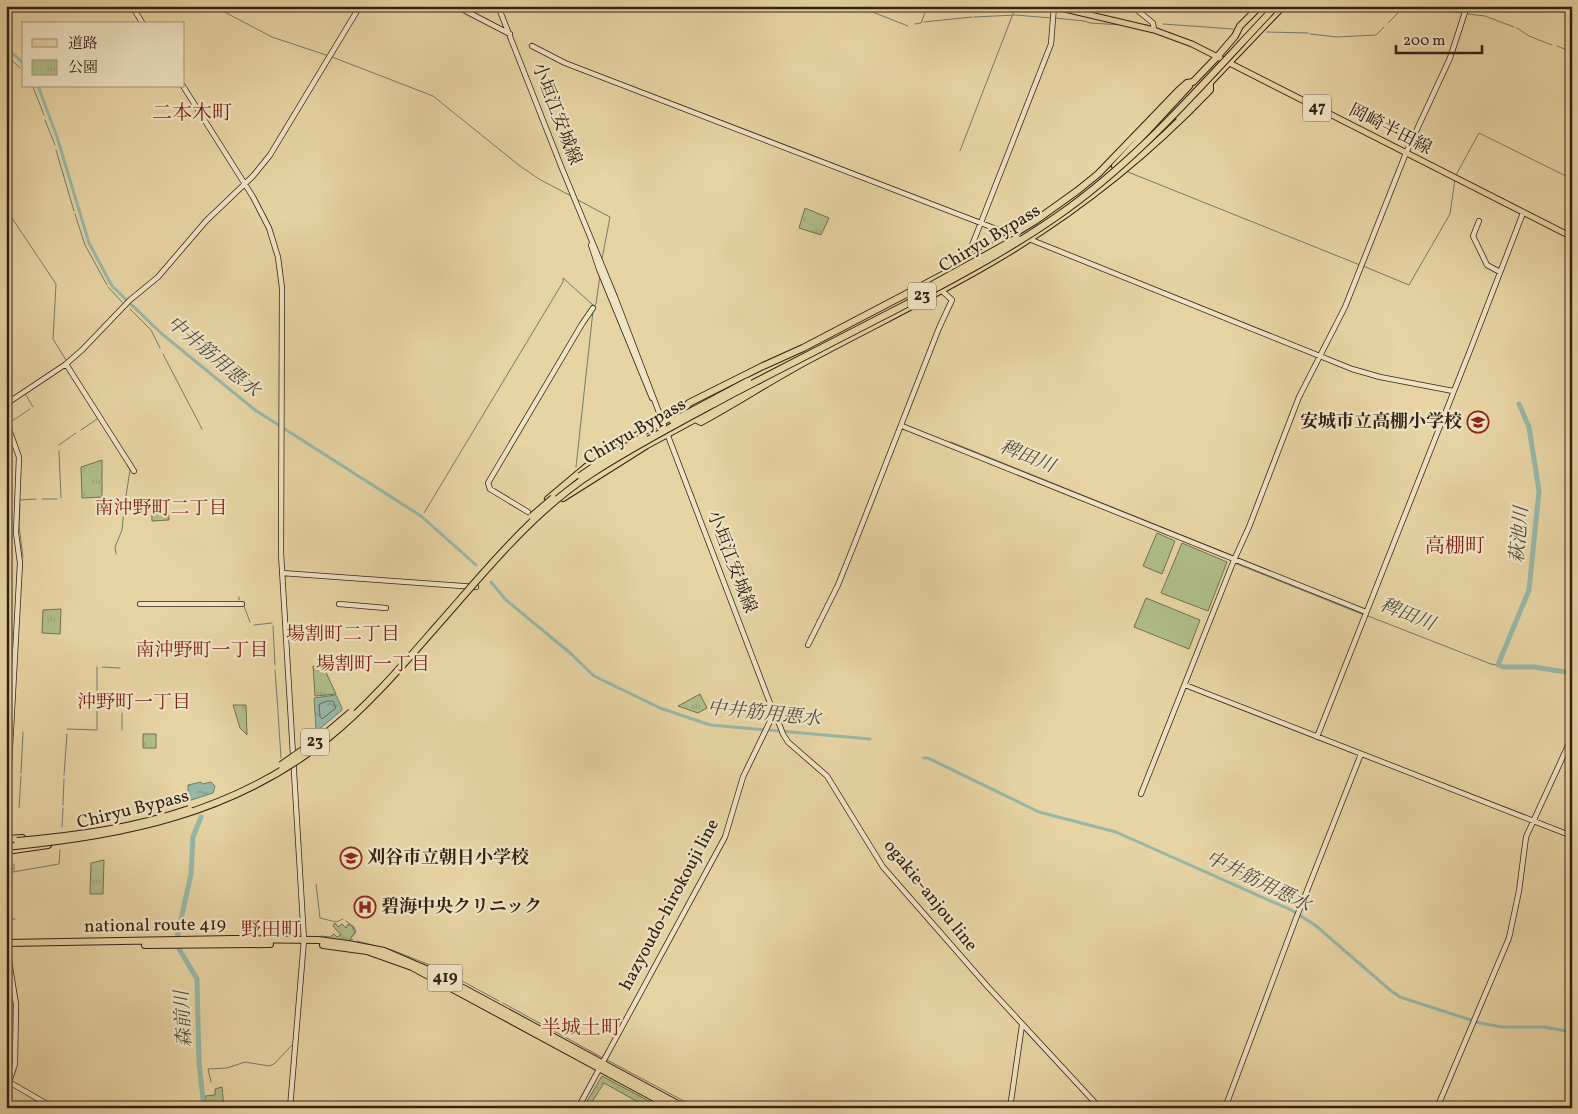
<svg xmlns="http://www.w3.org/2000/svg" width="1578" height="1114" font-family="Vollkorn,'Noto Serif JP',serif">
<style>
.grass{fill:url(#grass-dots);stroke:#717050}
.forest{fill:url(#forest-crowns);stroke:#717050}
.park{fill:url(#park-tufts);stroke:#717050}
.pitch{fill:#b0be8a;stroke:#717050}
.water{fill:url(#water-ripples);stroke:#6f7c6e}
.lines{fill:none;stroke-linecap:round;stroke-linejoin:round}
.shore{stroke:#646c5f;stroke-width:1}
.stream{stroke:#6f7c6e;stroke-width:1}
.canal{stroke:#97b8a9;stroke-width:3}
.river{stroke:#97b8a9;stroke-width:5}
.secondary-casing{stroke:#322115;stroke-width:6}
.primary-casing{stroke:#322115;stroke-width:7}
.highway-casing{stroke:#322115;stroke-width:8}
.secondary{stroke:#efe3c4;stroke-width:4.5}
.primary{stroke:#e7d4a4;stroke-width:5}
.highway{stroke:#e7d4a4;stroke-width:6}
.highway-bridge-casing{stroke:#322115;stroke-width:8;stroke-linecap:butt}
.highway-bridge{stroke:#e7d4a4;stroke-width:6}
.labels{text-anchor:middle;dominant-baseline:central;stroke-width:4.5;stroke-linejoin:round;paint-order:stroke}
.shield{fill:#efe3c4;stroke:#6b5b4a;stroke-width:1}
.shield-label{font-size:16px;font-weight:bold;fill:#322115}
.street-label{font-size:18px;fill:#322115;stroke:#efe3c4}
.poi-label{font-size:18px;font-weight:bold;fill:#322115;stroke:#efe3c4;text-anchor:start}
.water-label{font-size:19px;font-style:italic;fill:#504e41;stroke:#efe3c4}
.neighbourhood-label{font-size:19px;fill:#7a1f14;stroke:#efe3c4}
.quarter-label{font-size:20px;fill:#7a1f14;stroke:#efe3c4}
</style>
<defs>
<pattern id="grass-dots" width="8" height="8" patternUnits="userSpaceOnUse" patternTransform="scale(1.25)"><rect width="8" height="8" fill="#b0be8a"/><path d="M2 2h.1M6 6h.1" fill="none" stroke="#98a376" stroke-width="1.8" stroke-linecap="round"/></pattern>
<pattern id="forest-crowns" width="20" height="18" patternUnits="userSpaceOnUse" patternTransform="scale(1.25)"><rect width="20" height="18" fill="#b0be8a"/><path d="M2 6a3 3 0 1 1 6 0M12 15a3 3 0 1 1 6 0" fill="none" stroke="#98a376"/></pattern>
<pattern id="park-tufts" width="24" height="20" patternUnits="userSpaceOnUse" patternTransform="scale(1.25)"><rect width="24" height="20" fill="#b0be8a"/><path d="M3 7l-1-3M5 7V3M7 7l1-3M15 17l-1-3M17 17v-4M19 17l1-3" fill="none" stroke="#98a376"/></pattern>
<pattern id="water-ripples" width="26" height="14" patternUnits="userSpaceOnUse" patternTransform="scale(1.25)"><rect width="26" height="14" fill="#97b8a9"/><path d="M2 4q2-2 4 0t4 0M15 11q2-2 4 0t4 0" fill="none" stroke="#7c9588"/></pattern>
</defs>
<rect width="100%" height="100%" fill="#e7d4a4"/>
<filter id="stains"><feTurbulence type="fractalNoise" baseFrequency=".004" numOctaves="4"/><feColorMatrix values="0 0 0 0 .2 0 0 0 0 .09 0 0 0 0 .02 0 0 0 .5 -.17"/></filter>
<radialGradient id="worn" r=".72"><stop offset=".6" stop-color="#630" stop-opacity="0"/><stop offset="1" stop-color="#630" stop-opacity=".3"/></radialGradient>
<!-- grass -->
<path class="grass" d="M602 1076 662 1108H649L604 1083 588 1108H583Z"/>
<!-- forest -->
<path class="forest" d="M335 923 338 927 342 924 346 928 348 924 353 927 355 932 349 941 322 938 321 936 330 937 334 934 337 937 341 935 333 926Z"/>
<!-- park -->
<path class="park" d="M805 208 829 218 821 235 799 228Z
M102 460V497L82 498 81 467Z
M151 499H168L169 520 152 521Z
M61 609 60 634 42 633 43 610Z
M313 666H323L336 694 315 696Z
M700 694 707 708 698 713 678 706Z
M233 705H246L247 735 240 728Z
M143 734H156V748H143Z
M104 860 103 894H90L91 863Z
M222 1087 224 1108H206L205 1096 215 1095V1089Z"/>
<!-- pitch -->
<path class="pitch" d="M1157 533 1175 541 1162 574 1143 566Z
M1182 543 1227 562 1208 611 1161 593Z
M1146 598 1200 620 1189 649 1134 627Z"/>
<!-- water -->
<path class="water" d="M336 695 342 708V710L317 731 316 730 314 698Z
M201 782 202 784 211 782 215 786 213 793 188 801V785Z"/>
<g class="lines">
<!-- shore -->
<path class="shore" d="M327 701H333L336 708 322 719 320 717 319 705Z"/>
<!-- stream -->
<path class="stream" d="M213 6 272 37 329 56
M857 6 908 26
M1426 9 1462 13
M1468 14 1485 16 1514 27
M974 17 1016 15 1051 18
M1055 18 1084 21 1090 23 1123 25
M922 21 927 6
M924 22 972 17
M1388 23 1405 6 1420 8
M915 24 921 23 922 21
M1163 24 1233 29
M1142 25H1147
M1517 28 1529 36 1552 45
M1267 32 1308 33
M1310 34 1337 37 1376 35 1384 27
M1557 46 1572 52
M6 55 20 68
M332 57 433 96 520 166 539 179 571 196
M22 70 24 73
M33 87 44 115
M45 120 55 145
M56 150 74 211
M960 151 1016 6
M1128 172 1360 265
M1456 175 1479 133 1572 179
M576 199 610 217 602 259
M6 209 56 284 53 339 66 360
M75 214 85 245 107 285
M1363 266 1409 285 1450 214 1455 179
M108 287 122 302
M594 307 596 304 600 275
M130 309 151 330 160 348
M163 354 202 429
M26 395 33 407
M9 423 30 409
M81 430 97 419
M951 442 1231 555
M59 445 76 433
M59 451 61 498
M576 467 593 311
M126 496 130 470 127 464
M42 499H57
M20 500 36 499
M20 504 19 526 23 557
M424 513 563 282V278L593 305
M116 554 115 547 122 530 125 501
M1237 564 1364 615
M239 597V600
M244 606 250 622
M1368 616 1491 664 1498 665
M254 625 272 623
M273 626 275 665
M97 667V696
M102 667 120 668
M275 670 278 711
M278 712 281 758
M67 729 97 730V699
M122 730V713
M21 773 23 732
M64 775 67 734
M63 805 64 779
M19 808 21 776
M62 827 63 808
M14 864V871
M7 873 59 864 60 850
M316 884 320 918 336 922 343 919
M12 919H15
M346 921 354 927 356 932 350 939 353 940
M357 941 392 950 435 967
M440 969 499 1001
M503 1003 603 1058
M607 1060 697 1108
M211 1082 208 1069 227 1068 245 1062 269 1066 274 1064 292 1045"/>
<!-- canal -->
<path class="canal" d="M6 47 24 64
M38 86 57 137 89 243 112 286 162 334 255 410 421 516 476 565
M491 582 506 600 569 652 594 676 660 708 710 725 870 739
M924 758H928L1039 812 1116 832 1291 910 1315 925 1390 990 1400 997 1480 1023 1502 1027H1544L1572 1032"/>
<!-- river -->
<path class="river" d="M1519 404 1529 427 1539 491 1529 590 1498 665 1504 667H1534L1572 673
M201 817 193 837 191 874 178 933V947L197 979 199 1063 204 1108"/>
<!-- secondary casing -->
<g class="secondary-casing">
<path id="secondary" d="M132 6 143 24
M456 6 510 34
M498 6 561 166 615 297 765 690 770 703 775 711 743 777 725 837 578 1108
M1132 6 1153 23 1154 30
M532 46 565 63 1012 235
M183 86 253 197 269 228 278 257 282 288 281 553 304 940 290 1108
M1479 221 1473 236 1487 265 1500 272
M1029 239 1352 369 1380 377 1453 391
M591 245 599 269 652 398
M967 262 969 253 1051 44 1054 6
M66 364 134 471
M6 404 66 364 82 350 130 300 158 277 206 221 253 176 270 155 360 6
M6 421 19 457 16 533 20 563 6 822
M902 426 1366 612
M528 512 490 489 488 483 582 324 593 308
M282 573 476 587
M140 604H242
M339 604 386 608
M808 645 838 585 856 540 939 328 952 300 940 289
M1185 685 1572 836
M775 713 783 734 788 742 827 776 883 867 988 987 1100 1108
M1317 737 1471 348 1523 213
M1141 794 1234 560 1249 527 1299 397 1345 307 1406 153 1450 58 1467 6
M6 942 16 1004 15 1064 9 1082
M6 1087 9 1082 54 1108
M1010 1108 1022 1025
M1225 1108 1295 921 1361 754
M1437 1108 1509 938 1519 891 1526 837 1572 737"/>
</g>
<!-- primary casing -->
<g class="primary-casing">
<path id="primary" d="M1052 6 1154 30 1192 44 1572 237"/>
</g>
<!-- highway casing -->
<g class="highway-casing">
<path id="highway" d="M1178 116 1283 6
M1115 166 1189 86
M695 419 756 386
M563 498 647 445 695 419 701 422C740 401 777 376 816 356 876 324 938 294 997 259 1075 213 1147 156 1210 90V82
M548 499 586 467 641 433 683 411 689 403 763 366 803 348 931 281 967 262 1035 221 1077 191 1098 174 1178 91 1187 83 1193 82 1217 57 1235 36 1240 26 1260 6
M6 839 22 838
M6 851 48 845
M6 943 234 939 318 940 348 944 384 951 435 973 685 1108
M145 945 270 944
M323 945 367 951 412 967 673 1108"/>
</g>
<!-- secondary -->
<use href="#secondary" class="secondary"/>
<!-- primary -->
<use href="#primary" class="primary"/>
<!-- highway -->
<use href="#highway" class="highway"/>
<!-- highway-bridge casing -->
<g class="highway-bridge-casing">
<path id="highway-bridge" d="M910 297 1017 238
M673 421 748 381
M580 476 596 465 644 436
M532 516 553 498
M281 765 324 735 351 712
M17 841C75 836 134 828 189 809
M6 847C123 836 233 814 327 739 368 706 402 666 436 627 484 573 530 514 591 474 637 444 686 419 734 393 790 364 845 336 901 307 954 279 1007 251 1056 217 1140 159 1207 79 1276 6"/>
</g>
<!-- highway-bridge -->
<use href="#highway-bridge" class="highway-bridge"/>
</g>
<!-- icons -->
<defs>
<g id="school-ring" transform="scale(1.125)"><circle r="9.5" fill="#efe3c4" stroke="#8f2418" stroke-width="1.5"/><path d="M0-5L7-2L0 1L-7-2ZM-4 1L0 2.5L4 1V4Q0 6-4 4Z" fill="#8f2418"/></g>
<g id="hospital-ring" transform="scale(1.125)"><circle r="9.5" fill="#efe3c4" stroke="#8f2418" stroke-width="1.5"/><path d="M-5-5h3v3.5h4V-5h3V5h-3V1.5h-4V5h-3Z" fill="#8f2418"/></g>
</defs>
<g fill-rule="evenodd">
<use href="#school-ring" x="1478" y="422"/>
<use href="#school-ring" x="351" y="858"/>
<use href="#hospital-ring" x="365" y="907"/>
</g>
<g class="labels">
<!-- shield labels -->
<g class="shield">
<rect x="1303" y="94.5" width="28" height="27" rx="4"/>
<rect x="908" y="282.5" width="28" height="27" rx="4"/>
<rect x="301" y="728.5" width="28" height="27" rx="4"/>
<rect x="427.5" y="964.5" width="35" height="27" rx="4"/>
</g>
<g class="shield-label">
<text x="1317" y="108">47</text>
<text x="922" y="296">23</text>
<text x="315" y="742">23</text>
<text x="445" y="978">419</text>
</g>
<!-- street labels -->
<g class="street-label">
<text transform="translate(556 114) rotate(69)">小垣江安城線</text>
<text transform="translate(1390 130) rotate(27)">岡崎半田線</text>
<text transform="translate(990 239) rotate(-31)">Chiryu Bypass</text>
<text transform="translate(635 432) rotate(-30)">Chiryu Bypass</text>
<text transform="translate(731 562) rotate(69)">小垣江安城線</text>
<text transform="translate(133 810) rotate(-14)">Chiryu Bypass</text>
<text transform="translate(930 896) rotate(51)">ogakie-anjou line</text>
<text transform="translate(670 905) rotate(-62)">hazyoudo-hirokouji line</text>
<text transform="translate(155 926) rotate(-1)">national route 419</text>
</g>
<!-- poi labels -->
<g class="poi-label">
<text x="1462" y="422" text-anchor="end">安城市立高棚小学校</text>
<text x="367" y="858">刈谷市立朝日小学校</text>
<text x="381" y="907">碧海中央クリニック</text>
</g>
<!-- water labels -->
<g class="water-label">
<text transform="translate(213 357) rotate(40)">中井筋用悪水</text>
<text transform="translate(1027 457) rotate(22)">稗田川</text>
<text transform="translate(1520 535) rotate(-85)">萩池川</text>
<text transform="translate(1407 615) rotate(22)">稗田川</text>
<text transform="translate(764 714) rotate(6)">中井筋用悪水</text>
<text transform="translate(1258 882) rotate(26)">中井筋用悪水</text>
<text transform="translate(184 1019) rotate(-93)">森前川</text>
</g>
<!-- neighbourhood labels -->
<g class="neighbourhood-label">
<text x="161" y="509">南沖野町二丁目</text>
<text x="343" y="635">場割町二丁目</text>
<text x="202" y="651">南沖野町一丁目</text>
<text x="373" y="665">場割町一丁目</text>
<text x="134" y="703">沖野町一丁目</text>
</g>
<!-- quarter labels -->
<g class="quarter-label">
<text x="192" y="114">二本木町</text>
<text x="1455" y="547">高棚町</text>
<text x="271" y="931">野田町</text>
<text x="581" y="1029">半城土町</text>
</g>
</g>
<!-- margin -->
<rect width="1578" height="1114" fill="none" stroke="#e7d4a4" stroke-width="25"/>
<rect x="8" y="8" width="1563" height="1099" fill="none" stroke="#322115" stroke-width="2.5"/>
<rect x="12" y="12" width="1553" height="1089" fill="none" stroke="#322115"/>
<!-- legend -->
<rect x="22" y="22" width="162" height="65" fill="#efe3c4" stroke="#a3957e"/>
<rect x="32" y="39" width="25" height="8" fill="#e7d4a4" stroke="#a3957e"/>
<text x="68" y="48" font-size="15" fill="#322115">道路</text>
<rect x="32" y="60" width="25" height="15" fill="url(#park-tufts)" stroke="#a3957e"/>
<text x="68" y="72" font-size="15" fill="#322115">公園</text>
<!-- scale -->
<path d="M1396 45v8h86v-8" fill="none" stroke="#322115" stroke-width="2.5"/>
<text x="1403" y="45" font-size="15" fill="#322115" stroke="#efe3c4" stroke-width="4" paint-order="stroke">200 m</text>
<rect width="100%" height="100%" filter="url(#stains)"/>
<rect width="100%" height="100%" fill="url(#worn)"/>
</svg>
